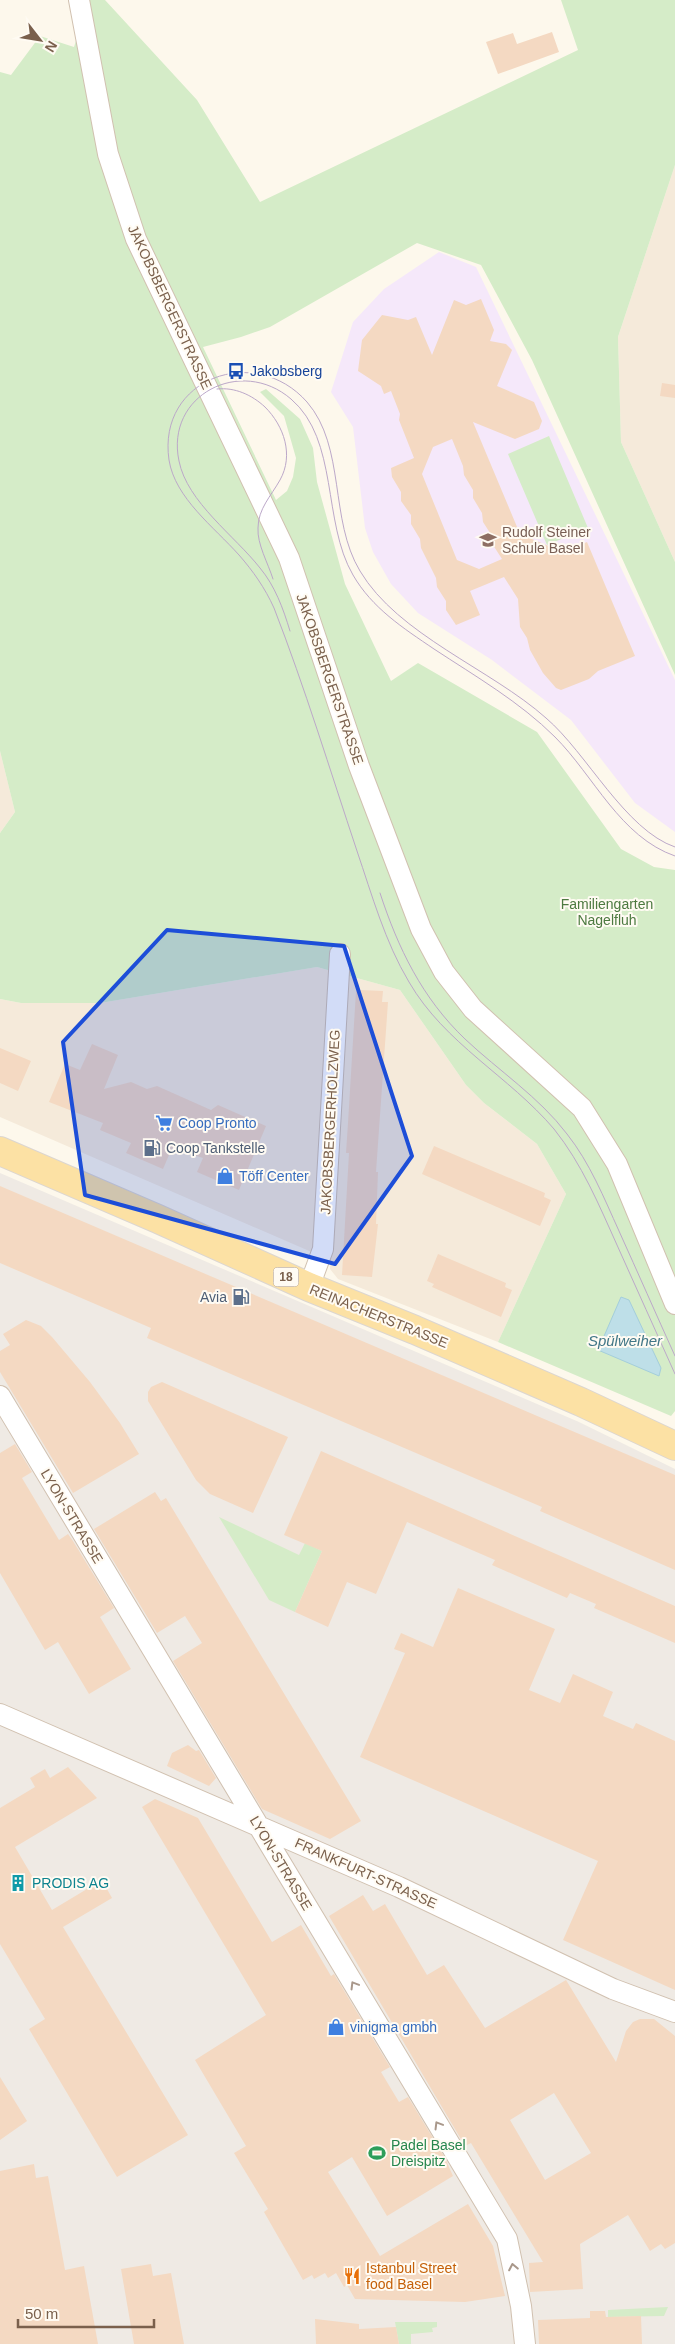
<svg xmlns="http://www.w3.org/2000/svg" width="675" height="2344" font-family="Helvetica,sans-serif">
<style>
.residential{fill:#f5eada}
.industrial{fill:#efeae4}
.education{fill:#f5e8fa}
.green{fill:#d5ecc8}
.water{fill:#bedfe8;stroke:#a4cedb}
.building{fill:#f4d9c2;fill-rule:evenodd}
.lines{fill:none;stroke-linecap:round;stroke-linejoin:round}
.street-casing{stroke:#d1c1b0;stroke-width:22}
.primary-casing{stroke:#dcd6d0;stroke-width:30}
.street{stroke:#fff;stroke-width:20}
.primary{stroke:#fce1a4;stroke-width:28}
.tram{stroke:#bca8c9;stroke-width:1}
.oneway{stroke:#a9988b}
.marked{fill:#1d4ed8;fill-opacity:0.2;stroke:#1d4ed8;stroke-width:4;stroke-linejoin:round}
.labels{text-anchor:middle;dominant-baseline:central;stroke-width:4;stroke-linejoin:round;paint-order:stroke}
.shield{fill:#fffbf3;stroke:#a28e7e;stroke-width:1}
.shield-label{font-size:12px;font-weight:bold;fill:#7a604c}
.street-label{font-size:14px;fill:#7a604c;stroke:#fffbf3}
.transit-label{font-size:14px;fill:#164399;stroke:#fffbf3;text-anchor:start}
.education-label{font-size:14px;fill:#785e54;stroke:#fffbf3;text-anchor:start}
.park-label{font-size:14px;fill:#4d7a41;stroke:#fffbf3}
.shop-label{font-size:14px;fill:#366cbe;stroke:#fffbf3;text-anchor:start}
.service-label{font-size:14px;fill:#4e5e75;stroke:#fffbf3;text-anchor:start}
.culture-label{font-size:14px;fill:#0d838f;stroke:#fffbf3;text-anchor:start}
.leisure-label{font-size:14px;fill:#27864d;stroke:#fffbf3;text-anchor:start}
.food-label{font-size:14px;fill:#c56008;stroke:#fffbf3;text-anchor:start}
.water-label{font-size:15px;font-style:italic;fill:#427787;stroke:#fffbf3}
</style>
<rect width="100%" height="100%" fill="#fdf8ec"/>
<!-- residential -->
<path class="residential" d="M675 165V562L621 442 618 337Z
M0 751 15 812 0 833Z
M317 967 400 990 466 1085 484 1103 537 1144 566 1194 498 1342 338 1279 330 1269V1260L0 1117V999L21 1003H100Z"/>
<!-- industrial -->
<path class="industrial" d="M0 1173 579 1422 675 1469V2344H0Z"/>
<!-- education -->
<path class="education" d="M439 252 476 267 675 680V832L635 803 571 720 492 660 418 613 391 584 373 552 365 528 353 427 331 392 353 322 384 289Z"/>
<!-- green -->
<path class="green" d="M89 0H105L197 100 260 202 578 50 561 0H675V165L618 337 621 442 675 562V675L532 360 481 265 417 243 270 327 241 337 203 347 276 500 287 491 293 477 296 458 284 416 260 392 266 389 300 419 313 448 317 482 345 584 391 681 418 663 537 732 621 849 654 867 675 870V1411L671 1416 498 1342 566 1194 537 1144 484 1103 466 1085 400 990 317 967 100 1003H21L0 999V833L15 812 0 751V72L11 75 40 36 74 47Z
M549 436 588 528 547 545 508 454Z
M219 1517 299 1555 305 1543 322 1551 295 1612 269 1600Z
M668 2307 664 2316 608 2317V2310Z
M395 2322H437V2327L432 2328 433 2332 411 2334V2344H399Z"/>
<!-- water -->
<path class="water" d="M621 1297 629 1300 661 1368 659 1376 598 1350Z"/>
<!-- building -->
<path class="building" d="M552 32 559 52 498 74 486 42 513 33 517 44Z
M481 299 494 330 490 341 506 344 512 350 497 386 534 402 542 421 539 429 515 439 473 422 520 534 563 552 587 542 635 656 598 671 589 679 561 690 556 688 543 673 530 650 527 638 520 627 518 599 504 577 470 591 480 615 456 625 446 610V601L437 587 436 578 421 548 420 539 411 524V515L401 501V492L392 477 391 468 414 458 399 420 400 414 391 391 384 394 381 386 358 371 362 340 382 315 408 320 416 317 432 355 454 300 466 305ZM452 439 463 466 464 475 473 490V498L482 513 483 522 492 536 493 545 502 559 479 569 457 560 422 474 433 447Z
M662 383 675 385V398L660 396Z
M360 990 383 991 382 1002H388L376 1172H378L376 1224H378L372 1277 342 1275 349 1153H346L348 1123 356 991 360 992Z
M92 1044 118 1055 104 1089 131 1082 147 1089 157 1086 211 1110 218 1105 266 1126 239 1190 197 1172 203 1158 172 1148 163 1169 126 1153 131 1143 100 1130 103 1123 49 1102 65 1064 80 1070Z
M0 1048 31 1061 18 1091 0 1083Z
M434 1146 545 1193 544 1197 551 1200 540 1226 422 1174Z
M0 1186 675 1475V1570L540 1511 542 1507 147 1338 151 1328 0 1263Z
M438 1254 506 1283 505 1287 512 1290 501 1317 432 1287 434 1284 427 1281Z
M26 1320 41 1326 52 1337 90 1382 120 1423 139 1454 73 1493 0 1372V1351L10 1345 3 1334Z
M162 1382 288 1437 253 1513 210 1494 196 1480 148 1401V1392L151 1387Z
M15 1444 32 1472 22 1478 59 1540 68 1534 73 1541 114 1608 100 1617 131 1669 89 1694 58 1642 45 1650 0 1573V1453Z
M321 1451 675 1606V1643L594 1608 596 1604 570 1593 567 1598 492 1565 495 1560 407 1522 376 1594 347 1582 328 1627 295 1612 322 1551 284 1535Z
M155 1492 161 1501 166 1498 361 1821 330 1839 262 1809 173 1661 202 1643 185 1616 157 1633 94 1529Z
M458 1588 555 1629 529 1690 560 1703 573 1674 613 1692 603 1716 633 1729 636 1723 675 1741V1990L563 1940 598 1861 360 1757 405 1653 394 1649 401 1633 433 1647Z
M188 1745 196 1751 199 1750 216 1778 209 1786 167 1766 172 1753Z
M68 1767 97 1798 15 1847 52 1910 102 1880 112 1898 63 1927 188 2135 117 2177 29 2029 45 2019 0 1944V1808L35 1787 30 1778 45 1769 50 1778Z
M155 1799 198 1818 272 1942 301 1925 331 1976 334 1974 390 2067 381 2072 399 2102 408 2097 445 2158 453 2176 387 2216 352 2157 328 2172 380 2256 468 2204 493 2246 505 2296 465 2302 355 2299 347 2285 344 2287 336 2273 328 2278 325 2273 314 2279 312 2275 303 2280 264 2212 268 2209 234 2153 246 2146 195 2060 266 2015 142 1807Z
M363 1895 373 1911 385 1904 427 1975 444 1965 485 2028 566 1980 616 2062 626 2031 633 2022 640 2019H654L675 2036V2243L665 2249 661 2244 650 2251 628 2215 580 2244 583 2289 530 2292 529 2263 543 2262 471 2143 465 2146 329 1916ZM554 2093 591 2153 545 2180 510 2120Z
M0 2077 27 2121 0 2140Z
M34 2164 36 2178 48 2176 65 2270 84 2266 98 2344H0V2171Z
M151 2264 153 2276 171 2273 184 2344H134L121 2269Z
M590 2311H605L606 2317 641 2316 642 2344H539L538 2320 590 2318Z
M315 2319 359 2324V2329L396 2327 399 2344H316Z"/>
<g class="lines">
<!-- street casing -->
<g class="street-casing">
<path id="street" d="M79 0 108 154 136 239 289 558 359 766 421 929 444 972 473 1009 582 1108 617 1164 675 1304
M309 1287 323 1249 340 954
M0 1396 507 2239 521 2306 525 2344
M0 1714 399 1887 613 1989 675 2012"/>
</g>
<!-- primary casing -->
<g class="primary-casing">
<path id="primary" d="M0 1151 158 1219 309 1287 415 1330 581 1402 675 1446"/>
</g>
<!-- street -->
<use href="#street" class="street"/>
<!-- primary -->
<use href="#primary" class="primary"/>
<!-- tram -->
<path class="tram" d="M217 389C235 387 252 395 265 407 284 426 294 455 280 480 271 496 258 509 258 528 257 544 268 563 273 579
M290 631C283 608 275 586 260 568 235 536 187 502 179 461 165 395 241 356 291 399 339 440 322 522 353 575 372 608 403 628 434 649 475 676 520 702 555 737 594 776 620 837 675 856
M675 847C625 830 587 753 546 718 491 669 398 635 360 571 329 520 346 447 307 402 255 343 157 378 169 460 175 498 214 527 239 555 253 571 265 588 274 608 305 688 330 770 357 851 372 895 385 942 409 982 445 1044 509 1076 554 1129 582 1164 599 1205 617 1245 636 1288 656 1331 675 1374
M380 893C398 948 422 998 465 1039 499 1071 539 1097 567 1134 590 1163 604 1198 619 1231 638 1273 656 1314 675 1356"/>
</g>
<!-- one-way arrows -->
<defs><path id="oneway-chevron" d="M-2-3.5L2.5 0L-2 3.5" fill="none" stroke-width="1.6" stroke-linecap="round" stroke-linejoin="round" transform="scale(1.25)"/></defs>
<g class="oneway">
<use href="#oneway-chevron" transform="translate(354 1985) rotate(-121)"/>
<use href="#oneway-chevron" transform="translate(438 2125) rotate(-121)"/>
<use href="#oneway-chevron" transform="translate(513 2267) rotate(-101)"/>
</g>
<!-- marked area -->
<path class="marked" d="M167 930 344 946 412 1156 335 1264 85 1195 63 1042Z"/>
<!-- icons -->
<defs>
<g id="bus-bare" transform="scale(1.35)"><path d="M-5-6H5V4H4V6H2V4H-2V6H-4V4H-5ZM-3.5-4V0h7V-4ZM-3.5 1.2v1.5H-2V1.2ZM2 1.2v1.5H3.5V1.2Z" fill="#1a4fb4" stroke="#fffbf3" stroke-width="2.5" paint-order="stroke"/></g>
<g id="school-bare" transform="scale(1.35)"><path d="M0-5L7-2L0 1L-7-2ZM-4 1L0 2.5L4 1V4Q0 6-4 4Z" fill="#8d6e63" stroke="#fffbf3" stroke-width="2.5" paint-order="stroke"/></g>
<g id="supermarket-bare" transform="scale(1.35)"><path d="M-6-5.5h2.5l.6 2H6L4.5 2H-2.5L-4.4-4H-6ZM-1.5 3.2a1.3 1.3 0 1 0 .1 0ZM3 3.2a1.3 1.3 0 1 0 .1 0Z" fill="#3f7fe0" stroke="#fffbf3" stroke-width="2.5" paint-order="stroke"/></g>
<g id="fuel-bare" transform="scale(1.35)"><path d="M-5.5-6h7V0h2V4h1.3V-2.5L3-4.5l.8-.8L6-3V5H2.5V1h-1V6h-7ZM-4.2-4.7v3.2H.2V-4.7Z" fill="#5c6f8a" stroke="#fffbf3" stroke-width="2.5" paint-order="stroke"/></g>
<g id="shop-bare" transform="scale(1.35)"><path d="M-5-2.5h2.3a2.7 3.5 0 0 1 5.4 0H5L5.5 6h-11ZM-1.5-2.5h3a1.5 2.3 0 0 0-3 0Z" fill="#3f7fe0" stroke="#fffbf3" stroke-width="2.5" paint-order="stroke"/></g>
<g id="building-bare" transform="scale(1.35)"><path d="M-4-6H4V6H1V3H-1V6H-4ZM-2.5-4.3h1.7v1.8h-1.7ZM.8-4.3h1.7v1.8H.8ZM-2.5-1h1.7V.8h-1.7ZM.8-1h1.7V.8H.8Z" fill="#0f9aa8" stroke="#fffbf3" stroke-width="2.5" paint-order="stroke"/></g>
<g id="stadium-bare" transform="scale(1.35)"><path d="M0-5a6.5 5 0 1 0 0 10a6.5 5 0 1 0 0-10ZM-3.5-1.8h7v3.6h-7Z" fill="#2e9e5b" stroke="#fffbf3" stroke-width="2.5" paint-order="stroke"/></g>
<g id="restaurant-bare" transform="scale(1.35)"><path d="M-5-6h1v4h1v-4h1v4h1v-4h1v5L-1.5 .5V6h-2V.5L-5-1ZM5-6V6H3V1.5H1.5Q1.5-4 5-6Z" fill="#e8710a" stroke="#fffbf3" stroke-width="2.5" paint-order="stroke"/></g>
</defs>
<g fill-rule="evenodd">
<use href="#bus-bare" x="236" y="371"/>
<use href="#school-bare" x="488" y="540"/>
<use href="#supermarket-bare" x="164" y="1123"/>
<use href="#fuel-bare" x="152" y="1148"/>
<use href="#shop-bare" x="225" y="1176"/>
<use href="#fuel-bare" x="241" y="1297"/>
<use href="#building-bare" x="18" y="1883"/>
<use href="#shop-bare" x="336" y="2027"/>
<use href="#stadium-bare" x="377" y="2153"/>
<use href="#restaurant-bare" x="352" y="2276"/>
</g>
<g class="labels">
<!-- shield labels -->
<rect class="shield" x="273.5" y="1267.5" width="25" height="19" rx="4"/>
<g class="shield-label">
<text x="286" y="1277">18</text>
</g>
<!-- street labels -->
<g class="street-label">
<text transform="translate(170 307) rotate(65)">JAKOBSBERGERSTRASSE</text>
<text transform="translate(330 679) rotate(71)">JAKOBSBERGERSTRASSE</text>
<text transform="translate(330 1122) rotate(-87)">JAKOBSBERGERHOLZWEG</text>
<text transform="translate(379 1316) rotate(22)">REINACHERSTRASSE</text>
<text transform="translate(72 1516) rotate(59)">LYON-STRASSE</text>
<text transform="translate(281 1863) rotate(59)">LYON-STRASSE</text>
<text transform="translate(366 1873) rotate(24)">FRANKFURT-STRASSE</text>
</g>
<!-- transit labels -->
<g class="transit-label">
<text x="250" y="371">Jakobsberg</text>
</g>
<!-- education labels -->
<g class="education-label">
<text x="502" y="532">Rudolf Steiner<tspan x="502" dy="16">Schule Basel</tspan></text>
</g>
<!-- park labels -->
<g class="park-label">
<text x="607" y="904">Familiengarten<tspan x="607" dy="16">Nagelfluh</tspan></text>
</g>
<!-- shop labels -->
<g class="shop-label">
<text x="178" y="1123">Coop Pronto</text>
<text x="239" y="1176">Töff Center</text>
<text x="350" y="2027">vinigma gmbh</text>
</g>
<!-- service labels -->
<g class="service-label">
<text x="166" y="1148">Coop Tankstelle</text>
<text x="227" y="1297" text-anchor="end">Avia</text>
</g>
<!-- culture labels -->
<g class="culture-label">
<text x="32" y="1883">PRODIS AG</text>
</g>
<!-- leisure labels -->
<g class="leisure-label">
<text x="391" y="2145">Padel Basel<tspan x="391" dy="16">Dreispitz</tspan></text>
</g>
<!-- food labels -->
<g class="food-label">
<text x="366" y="2268">Istanbul Street<tspan x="366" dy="16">food Basel</tspan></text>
</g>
<!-- water labels -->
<g class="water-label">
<text x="625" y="1340">Spülweiher</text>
</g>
</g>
<!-- north arrow -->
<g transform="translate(40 40) rotate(121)" stroke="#fffbf3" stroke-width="4" paint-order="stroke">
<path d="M0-4L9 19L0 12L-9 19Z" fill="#7a604c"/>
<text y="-8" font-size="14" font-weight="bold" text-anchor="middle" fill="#7a604c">N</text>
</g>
<!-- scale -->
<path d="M18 2319v8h136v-8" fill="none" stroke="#7a604c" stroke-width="2.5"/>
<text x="25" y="2319" font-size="15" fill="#7a604c" stroke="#fffbf3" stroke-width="4" paint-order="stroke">50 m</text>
</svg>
